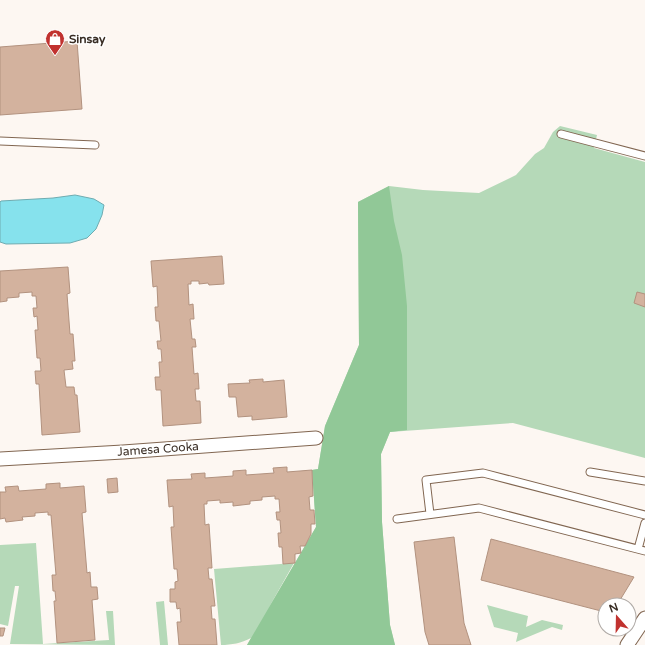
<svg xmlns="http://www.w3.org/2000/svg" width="645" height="645" font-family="'Varela Round',sans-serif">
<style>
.green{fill:#b5d9b8}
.forest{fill:#91c897}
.water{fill:#86e2ed;stroke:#6facb1}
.building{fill:#d3b29e;stroke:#b2927f}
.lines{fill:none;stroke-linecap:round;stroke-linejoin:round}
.lane-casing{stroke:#816651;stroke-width:9}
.street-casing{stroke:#816651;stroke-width:15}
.lane{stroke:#fff;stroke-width:7}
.street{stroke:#fff;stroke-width:13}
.labels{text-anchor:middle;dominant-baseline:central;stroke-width:3;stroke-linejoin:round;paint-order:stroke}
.poi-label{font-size:12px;font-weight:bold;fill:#392d24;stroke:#fff;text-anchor:start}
.street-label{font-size:12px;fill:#392d24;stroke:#fff}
</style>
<rect width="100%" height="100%" fill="#fdf7f2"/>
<!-- green -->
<path class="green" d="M560 126 597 135 594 148 645 162V458L513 423 390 432 381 454 382 522 390 625 395 645H247L251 638C241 643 232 645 221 645L214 569 294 563 268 609 316 527 312 470 318 469 325 426 359 345 358 202 389 186 423 190 479 193 516 175 535 154 544 148 553 132Z
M36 543 43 644 109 640 106 611H113L115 645 10 644 19 586H15L8 626 0 624V545Z
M164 601 168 645H160L156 602Z
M487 605 528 616 526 627 542 620 563 625 562 630 552 627 516 642 518 633 494 627Z"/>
<!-- forest -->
<path class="forest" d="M389 186 394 221 402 255 407 306V430L390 432 381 454 382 522 390 625 395 645H247L316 527 312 470 318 469 325 426 359 345 358 202Z"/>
<!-- water -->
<path class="water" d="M75 195 94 199 104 205 102 215 96 229 87 238 70 243 6 244 0 242V202L1 201 53 198Z"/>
<!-- building -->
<path class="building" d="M77 41 82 109 0 115V47Z
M222 256 224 284 209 285 208 283 199 284V281H191V284H188L189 305 193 304 194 319H190L192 339H195L196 347H192L194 374 198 373 199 389H195L196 401H200L201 423 163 426 161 390H156L155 377H160L159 362H162L161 349H158L157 341H161L159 321H156L155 307H158L157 286 153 287 151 261Z
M68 267 70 293 67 294 70 334H73L75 361H72L73 369 64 370 66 387H74L75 395H77L80 432 42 435 39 384H36L35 371H41L40 358H37L35 330H38L37 316 34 317 33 308H37L36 296H32V292L19 293V297L7 298V301L0 302V271Z
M637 292 645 294V307L634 303Z
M263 379V382L284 380 287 417 252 420V416L238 417 236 397H229L228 384 250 383 249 380Z
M287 467V472L312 470 313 496 309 497 310 510H314L315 524H311V534L305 546H300L301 553 295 554V563L283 564 282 547H279L278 533H281L280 520H277L276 512H280L279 499H275V496L262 497V500L250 501V504L233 506V502L220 503V500L207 501V504H204L205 525 209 524 212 568H208L209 579H212L215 606H211L212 619H215L217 645H179L177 622H181L180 608 177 609 176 602H170V589H175V582L178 581 177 569H174L171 527H174L173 506 169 507 167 480 192 479 191 474 205 473V478L233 476V471L246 470V475L274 473 273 468Z
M117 478 118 492 108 493 107 479Z
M60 483V488L84 486 86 512 82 513 87 573 90 572 91 587H97L98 599 92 600 95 640 57 643 54 601H56L55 591H53L52 575H56L51 515H48V512L35 513V516L22 517 23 520 6 522 5 518 0 519V492H6L5 487 18 486 19 491 46 489V484Z
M454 537 464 623 471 645H429L425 632 414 542Z
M491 539 634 577 617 605H605V612L481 580Z
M0 628H5L3 636H0Z"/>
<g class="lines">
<!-- lane casing -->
<g class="lane-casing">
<path id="lane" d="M561 134 645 156
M0 141 95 145
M590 472 645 481
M430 514 426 480 483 473 645 515
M397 519 479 508 645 551
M638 549 645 523"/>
</g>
<!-- street casing -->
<g class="street-casing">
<path id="street" d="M0 459 123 452 316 438
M627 645 645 618"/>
</g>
<!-- lane -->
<use href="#lane" class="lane"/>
<!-- street -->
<use href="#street" class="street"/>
</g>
<!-- icons -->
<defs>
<g id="shop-pin" transform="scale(1)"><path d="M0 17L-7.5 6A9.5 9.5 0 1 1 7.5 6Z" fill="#c1322f" stroke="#fff"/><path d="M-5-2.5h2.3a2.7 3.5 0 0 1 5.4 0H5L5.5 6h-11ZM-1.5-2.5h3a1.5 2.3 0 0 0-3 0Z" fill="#fff"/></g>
</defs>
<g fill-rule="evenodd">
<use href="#shop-pin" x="55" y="39"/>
</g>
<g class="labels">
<!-- poi labels -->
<g class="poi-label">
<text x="69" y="39">Sinsay</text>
</g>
<!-- street labels -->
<g class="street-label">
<text transform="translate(158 449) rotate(-4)">Jamesa Cooka</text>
</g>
</g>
<!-- north arrow -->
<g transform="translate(617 617) rotate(340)"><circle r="19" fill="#ffffff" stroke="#b0aba7"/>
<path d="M0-3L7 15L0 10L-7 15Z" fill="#c1322f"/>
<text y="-6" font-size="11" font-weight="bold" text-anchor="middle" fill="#392d24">N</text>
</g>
</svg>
